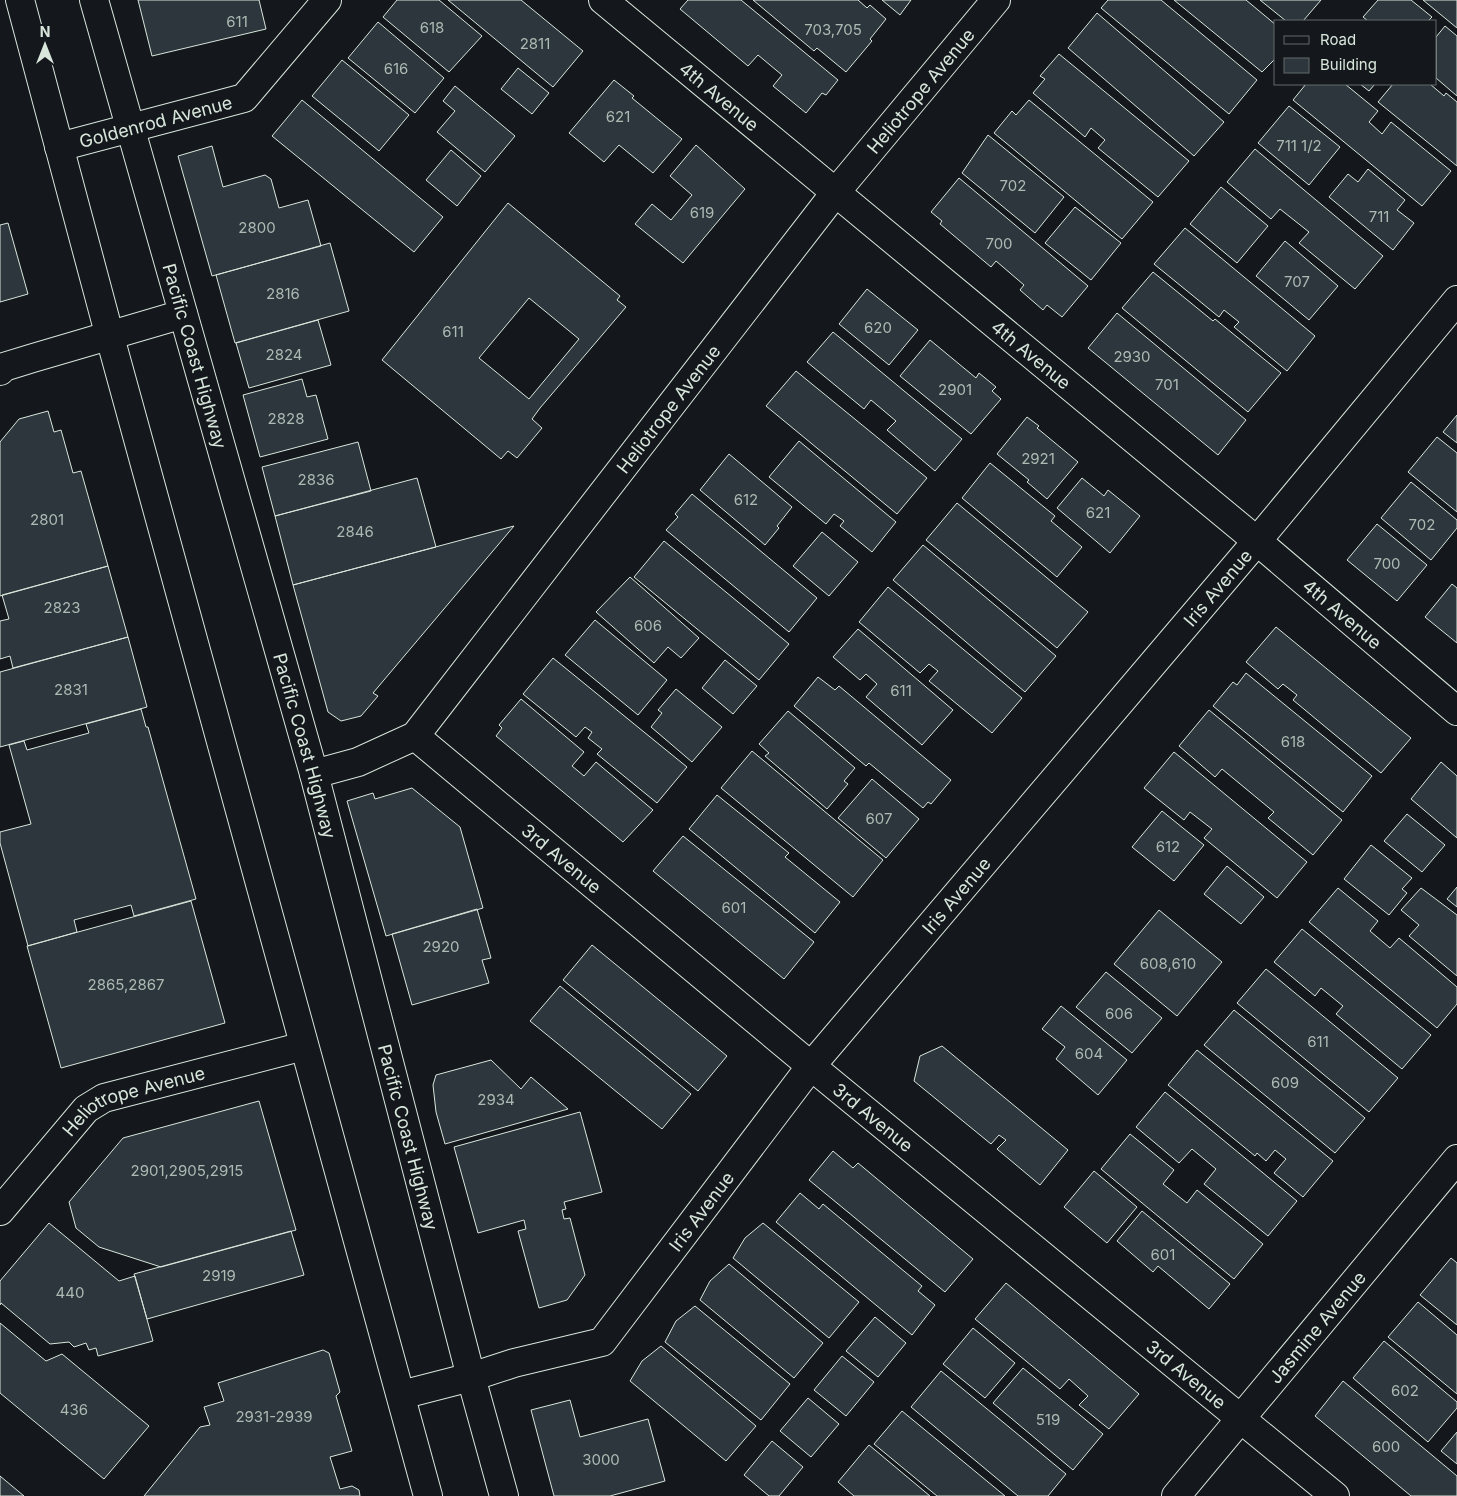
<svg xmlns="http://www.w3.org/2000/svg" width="1457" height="1496" font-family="Inter,sans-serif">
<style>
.building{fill:#2c363c;stroke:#d8e6dc;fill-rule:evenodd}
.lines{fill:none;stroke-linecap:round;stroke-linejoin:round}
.minor-casing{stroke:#d8e6dc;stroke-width:30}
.tertiary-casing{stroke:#d8e6dc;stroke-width:30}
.trunk-casing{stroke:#d8e6dc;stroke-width:30}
.minor{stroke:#14181c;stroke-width:28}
.tertiary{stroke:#14181c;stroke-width:28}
.trunk{stroke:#14181c;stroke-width:28}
.labels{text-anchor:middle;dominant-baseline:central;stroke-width:4;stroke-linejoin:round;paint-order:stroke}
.number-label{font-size:15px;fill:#adbab4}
.street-label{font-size:18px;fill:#d8e6dc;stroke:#14181c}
</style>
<rect width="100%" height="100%" fill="#14181c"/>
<!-- building -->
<path class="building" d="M138 0H259L266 29 152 56Z
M397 0H439L482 36 449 72 383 17Z
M448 0H521L583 51 553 87Z
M688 0H741L838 80 826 95 822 93 806 113 773 86 782 75 758 55 748 66 680 9Z
M753 0H858L867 8 870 5 886 19 870 39 872 41 846 72 817 48 814 51Z
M882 0H911L900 15Z
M1108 0H1161L1257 80 1229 114 1101 8Z
M1174 0H1246L1276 25V58L1262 72Z
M1260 0H1321L1303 21H1286Z
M1378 0H1411L1432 17 1428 21H1368L1363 17Z
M1423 0H1457V28Z
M1097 13 1224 122 1194 156 1068 48Z
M378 22 444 78 415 113 348 58Z
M1445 26 1457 36V96L1436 78V37Z
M1059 54 1189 161 1158 197 1098 148 1105 140 1091 128 1085 137 1033 93 1045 79 1040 76Z
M342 60 409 115 379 151 312 96Z
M518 68 549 93 532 114 501 89Z
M614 80 634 96 632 98 682 139 653 173 619 145 604 162 569 133Z
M1306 84H1345L1378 111 1369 122 1382 134 1391 122 1451 171 1422 206 1293 100Z
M1360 84H1375L1369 91Z
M1393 84H1430L1444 96 1446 93 1457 102V166L1378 102Z
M455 86 515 136 485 172 437 132 455 111 443 101Z
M302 100 443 217 414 252 272 136Z
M1029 100 1153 202 1122 239 994 133 1012 111 1016 115Z
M1289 106 1340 147 1309 185 1258 143Z
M988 135 1064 197 1035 233 962 173Z
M696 145 745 189 683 263 635 224 652 204 671 220 692 195 670 176Z
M212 146 223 187 265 175 271 179 279 208 308 200 321 246 212 276 178 156Z
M1255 149 1383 256 1355 289 1299 243 1309 232 1280 209 1271 219 1227 182Z
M451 150 481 176 457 206 426 180Z
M1368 169 1405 200 1397 210 1414 223 1393 250 1329 197 1348 174 1358 182Z
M959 178 1088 286 1062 317 1047 305 1043 310 1020 290 1024 285 996 261 991 267 940 224 942 221 931 212Z
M1221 187 1268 226 1237 263 1190 224Z
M508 203 620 296 617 300 626 307 540 408 532 419 542 428 517 458 508 451 501 459 382 360ZM529 298 579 339 529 399 479 358Z
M1075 207 1121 243 1091 280 1045 243Z
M8 223 28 294 0 302V225Z
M1185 228 1315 336 1287 371 1234 327 1239 322 1224 310 1219 317 1154 264Z
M1285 241 1338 286 1309 320 1256 276Z
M330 243 349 311 235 343 216 275Z
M1153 272 1213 321 1215 319 1281 373 1248 412 1122 308Z
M867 289 918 330 889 365 839 324Z
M1117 313 1246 420 1218 455 1088 348Z
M318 320 331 365 249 388 236 343Z
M833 332 962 439 935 471 887 430 896 421 871 400 864 409 807 362Z
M930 340 976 378 979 373 996 387 992 391 1001 399 971 434 900 376Z
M796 371 927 478 897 514 766 406Z
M302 379 307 397 316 395 328 439 260 457 243 395Z
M48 411 54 432 61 430 73 473 81 471 108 566 0 596V442L19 419Z
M1457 415V443L1443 432Z
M1027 417 1039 426 1037 428 1078 462 1047 499 1027 482 1029 480 997 454Z
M1437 437 1457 453V512L1408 472Z
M799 441 896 522 872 552 840 526 844 521 834 514 826 524 769 477Z
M358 442 371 491 275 516 262 467Z
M729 454 792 507 777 526 779 528 765 545 700 490Z
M990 463 1055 516 1051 521 1082 547 1057 577 962 498Z
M417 478 436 547 293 585 275 516Z
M1082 478 1104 496 1108 490 1140 516 1110 553 1057 508Z
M1411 482 1457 520V528L1431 560 1381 518Z
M692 494 817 598 789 632 666 530 678 517 675 514Z
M957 503 1088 612 1057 648 926 540Z
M1377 524 1427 565 1397 601 1347 560Z
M514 526 373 693 378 696 361 716 341 721 328 712 293 585Z
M822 532 858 562 829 596 793 566Z
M664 541 789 644 759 680 634 577Z
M923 545 1056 656 1025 692 893 580Z
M108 566 128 637 13 668 10 656 0 659V621L9 619 2 595Z
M630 577 699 638 681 658 668 647 654 663 596 612Z
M1452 584 1457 588V643L1425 617Z
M888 587 1022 698 992 733 929 681 938 671 929 664 920 673 859 622Z
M595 620 667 680 638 715 565 655Z
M1276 627 1411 738 1381 773 1293 700 1297 695 1283 684 1278 689 1246 662Z
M858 629 953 710 922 745 866 697 877 684 866 674 860 680 833 657Z
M128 637 147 707 0 747V672Z
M553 658 687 767 657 803 597 754 602 749 588 738 592 732 585 727 576 737 523 694Z
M725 660 757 686 733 714 702 688Z
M1246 673 1372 776 1343 812 1213 706 1233 682 1237 685Z
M818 677 835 690 839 686 951 780 931 804 928 802 923 808 869 763 866 766 794 706Z
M676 689 722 727 692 762 651 727 662 713 658 710Z
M521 699 584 752 572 766 584 776 596 762 653 810 623 842 496 736 502 728 499 725Z
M141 709 146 727H148L196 899 134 916 131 905 74 920 77 932 28 946 0 843V832L31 824 9 745 24 741 27 750 89 733 86 724Z
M1209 710 1342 820 1313 855 1268 818 1274 812 1222 769 1215 777 1179 746Z
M788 711 855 768 844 781 848 784 827 809 765 756 769 753 759 744Z
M752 751 883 860 853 897 721 788Z
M1174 752 1307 862 1277 898 1204 838 1212 829 1190 812 1184 820 1144 788Z
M1441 762 1457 776V838L1411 799Z
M872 779 919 819 886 858 838 818Z
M412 788 460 827 483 908 386 936 347 801 373 793 375 799Z
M717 795 789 853 785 857 840 902 815 933 689 829Z
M1162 811 1204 845 1174 881 1132 847Z
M1407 814 1445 845 1422 872 1384 841Z
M683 836 814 942 784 979 653 871Z
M1371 845 1412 878 1402 889 1407 893 1389 915 1344 879Z
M1227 866 1264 897 1241 924 1204 894Z
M1457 887V907L1447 899Z
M1338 888 1378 921 1370 931 1390 948 1399 938 1457 987V1004L1437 1028 1309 922Z
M1421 888 1457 915V976L1409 936 1419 925 1401 910Z
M191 901 225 1023 61 1068 27 946Z
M477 909 491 958 482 960 489 983 412 1005 392 934Z
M1159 910 1222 962 1177 1016 1114 964Z
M1302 929 1431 1035 1402 1069 1336 1014 1343 1006 1321 988 1315 996 1274 962Z
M592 945 727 1056 698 1091 563 980Z
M1266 969 1398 1078 1369 1112 1237 1003Z
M1106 972 1162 1018 1132 1053 1076 1007Z
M560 986 691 1094 662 1129 530 1021Z
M1061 1006 1127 1060 1098 1095 1056 1059 1065 1047 1042 1029Z
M1234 1010 1365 1118 1335 1153 1204 1045Z
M942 1046 1068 1150 1040 1185 997 1149 1006 1140 999 1135 991 1144 914 1081 920 1056Z
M1197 1050 1333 1161 1303 1197 1274 1173 1286 1159 1275 1150 1266 1161 1257 1153 1255 1156 1168 1085Z
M491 1060 521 1089 531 1077 568 1109 445 1144 436 1112 433 1085 436 1075Z
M1165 1092 1297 1201 1268 1236 1204 1184 1216 1169 1192 1149 1179 1163 1136 1127Z
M259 1101 296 1230 161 1267 99 1247 76 1228 69 1202 123 1138Z
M580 1112 602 1192 564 1202 566 1209 562 1210 564 1219 570 1218 585 1275 567 1300 539 1308 518 1231 526 1229 524 1220 478 1233 454 1147Z
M1130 1134 1174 1170 1163 1184 1187 1203 1197 1190 1263 1244 1234 1279 1101 1169Z
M833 1151 853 1168 858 1163 973 1259 945 1292 809 1180Z
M1094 1171 1137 1207 1107 1243 1064 1207Z
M800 1193 819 1209 823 1204 922 1286 918 1291 935 1305 912 1335 776 1222Z
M1142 1211 1230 1284 1209 1309 1158 1266 1153 1272 1117 1241Z
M49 1223 119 1281 135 1276 153 1341 98 1356 96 1348 89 1350 86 1343 74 1347 69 1342 50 1344 1 1303 0 1305V1281Z
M763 1223 859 1302 829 1338 733 1258 745 1238Z
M291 1231 304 1275 147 1319 134 1274Z
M1451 1258 1457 1263V1325L1420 1295Z
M729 1264 823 1343 794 1378 700 1300 710 1281Z
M1006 1283 1139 1394 1109 1429 1079 1405 1088 1396 1069 1379 1060 1389 975 1319Z
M1418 1302 1457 1335V1394L1388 1337Z
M695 1306 790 1384 761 1420 665 1342 676 1321Z
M875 1317 906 1343 878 1377 846 1351Z
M0 1323 46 1361 62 1354 149 1426 104 1479 0 1393Z
M973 1328 1015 1363 985 1398 943 1364Z
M1384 1341 1457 1402V1408L1428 1442 1353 1378Z
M661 1346 756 1426 726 1461 630 1381 642 1361Z
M323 1350 329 1353 340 1392 336 1396 352 1451 330 1457 340 1489 352 1486 359 1490 360 1496H144L200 1427 210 1425 204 1407 224 1401 218 1383Z
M842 1356 874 1382 846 1416 814 1390Z
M1023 1368 1103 1434 1073 1470 993 1403Z
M941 1371 1066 1474 1048 1496H1018L911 1407Z
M1343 1381 1457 1476V1496H1411L1315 1416Z
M808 1398 839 1424 811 1457 780 1431Z
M570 1400 580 1437 648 1419 665 1481 610 1496H554L531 1410Z
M902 1411 1005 1496H937L874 1444Z
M1457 1432V1464L1441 1451Z
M772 1441 803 1467 779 1496H769L744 1475Z
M869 1445 930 1496H854L838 1482Z
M0 1476 24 1496H0Z"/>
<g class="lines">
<!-- minor casing -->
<g class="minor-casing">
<g id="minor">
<path id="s1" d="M603 0 1257 541 1457 711"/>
<path d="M0 371 4 367 33 358 183 314"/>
<path id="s2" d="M415 736 811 1066 1335 1496"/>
<path id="s3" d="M314 774 358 762 415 736 835 193 996 0"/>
<path id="s4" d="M0 1211 86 1109 104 1098 304 1046"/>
<path id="s5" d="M401 1395 471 1377 514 1363 602 1342 811 1066 1257 541 1457 300"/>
<path id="s6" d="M1176 1496 1457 1159"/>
</g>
</g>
<!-- tertiary casing -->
<g class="tertiary-casing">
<g id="tertiary">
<path id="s7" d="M59 147 244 98 327 0"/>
</g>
</g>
<!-- trunk casing -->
<g class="trunk-casing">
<g id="trunk">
<path d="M20 0 110 337 428 1496"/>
<path id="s8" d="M94 0 314 774 471 1377 504 1496"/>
</g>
</g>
<!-- minor -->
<use href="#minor" class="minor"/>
<!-- tertiary -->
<use href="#tertiary" class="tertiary"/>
<!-- trunk -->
<use href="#trunk" class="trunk"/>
</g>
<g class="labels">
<!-- number labels -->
<g class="number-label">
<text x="237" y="21">611</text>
<text x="432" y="27">618</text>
<text x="833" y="29">703,705</text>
<text x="535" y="43">2811</text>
<text x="396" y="68">616</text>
<text x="618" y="116">621</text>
<text x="1299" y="145">711 1/2</text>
<text x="1013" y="185">702</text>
<text x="702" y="212">619</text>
<text x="1379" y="216">711</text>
<text x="257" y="227">2800</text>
<text x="999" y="243">700</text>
<text x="1297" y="281">707</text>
<text x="283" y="293">2816</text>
<text x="878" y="327">620</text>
<text x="453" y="331">611</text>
<text x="284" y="354">2824</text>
<text x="1132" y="356">2930</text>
<text x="1167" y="384">701</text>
<text x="955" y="389">2901</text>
<text x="286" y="418">2828</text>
<text x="1038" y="458">2921</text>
<text x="316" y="479">2836</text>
<text x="746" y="499">612</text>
<text x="1098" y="512">621</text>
<text x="47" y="519">2801</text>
<text x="1422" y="524">702</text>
<text x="355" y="531">2846</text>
<text x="1387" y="563">700</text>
<text x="62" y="607">2823</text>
<text x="648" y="625">606</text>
<text x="71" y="689">2831</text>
<text x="901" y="690">611</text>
<text x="1293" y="741">618</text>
<text x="879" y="818">607</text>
<text x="1168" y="846">612</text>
<text x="734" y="907">601</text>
<text x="441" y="946">2920</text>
<text x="1168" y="963">608,610</text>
<text x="126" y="984">2865,2867</text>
<text x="1119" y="1013">606</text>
<text x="1318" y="1041">611</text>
<text x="1089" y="1053">604</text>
<text x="1285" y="1082">609</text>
<text x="496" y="1099">2934</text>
<text x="187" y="1170">2901,2905,2915</text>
<text x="1163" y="1254">601</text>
<text x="219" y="1275">2919</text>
<text x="70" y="1292">440</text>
<text x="1405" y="1390">602</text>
<text x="74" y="1409">436</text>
<text x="274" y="1416">2931-2939</text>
<text x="1048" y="1419">519</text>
<text x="1386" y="1446">600</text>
<text x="601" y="1459">3000</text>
</g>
<!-- street labels -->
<g class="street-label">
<text stroke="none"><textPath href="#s3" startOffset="928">Heliotrope Avenue</textPath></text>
<text stroke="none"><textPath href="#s1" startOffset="151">4th Avenue</textPath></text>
<text stroke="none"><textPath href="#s7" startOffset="100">Goldenrod Avenue</textPath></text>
<text stroke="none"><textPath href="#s1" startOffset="556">4th Avenue</textPath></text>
<text stroke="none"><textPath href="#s8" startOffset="370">Pacific Coast Highway</textPath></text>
<text stroke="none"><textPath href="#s3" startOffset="522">Heliotrope Avenue</textPath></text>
<text stroke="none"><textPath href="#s5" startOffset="1182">Iris Avenue</textPath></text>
<text stroke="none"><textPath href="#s1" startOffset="961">4th Avenue</textPath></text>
<text stroke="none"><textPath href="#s8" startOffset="775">Pacific Coast Highway</textPath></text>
<text stroke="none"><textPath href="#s2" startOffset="191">3rd Avenue</textPath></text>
<text stroke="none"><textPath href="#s5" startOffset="778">Iris Avenue</textPath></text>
<text stroke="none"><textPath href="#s4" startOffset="180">Heliotrope Avenue</textPath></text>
<text stroke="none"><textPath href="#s2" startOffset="596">3rd Avenue</textPath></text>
<text stroke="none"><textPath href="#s8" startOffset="1180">Pacific Coast Highway</textPath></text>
<text stroke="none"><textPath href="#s5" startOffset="372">Iris Avenue</textPath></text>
<text stroke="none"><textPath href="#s6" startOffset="220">Jasmine Avenue</textPath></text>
<text stroke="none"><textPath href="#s2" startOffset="1001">3rd Avenue</textPath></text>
</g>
</g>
<!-- legend -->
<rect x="1274" y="20" width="162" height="65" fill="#14181c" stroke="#626a69"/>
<rect x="1284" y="36" width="25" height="8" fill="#14181c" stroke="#626a69"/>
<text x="1320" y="45" font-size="15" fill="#d8e6dc">Road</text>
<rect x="1284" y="58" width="25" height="15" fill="#2c363c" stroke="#626a69"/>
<text x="1320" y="70" font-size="15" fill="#d8e6dc">Building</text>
<!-- north arrow -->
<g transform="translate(45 45)" stroke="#14181c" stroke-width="4" paint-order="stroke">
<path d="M0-4L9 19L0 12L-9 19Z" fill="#d8e6dc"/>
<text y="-8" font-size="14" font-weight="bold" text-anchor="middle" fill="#d8e6dc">N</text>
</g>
</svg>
